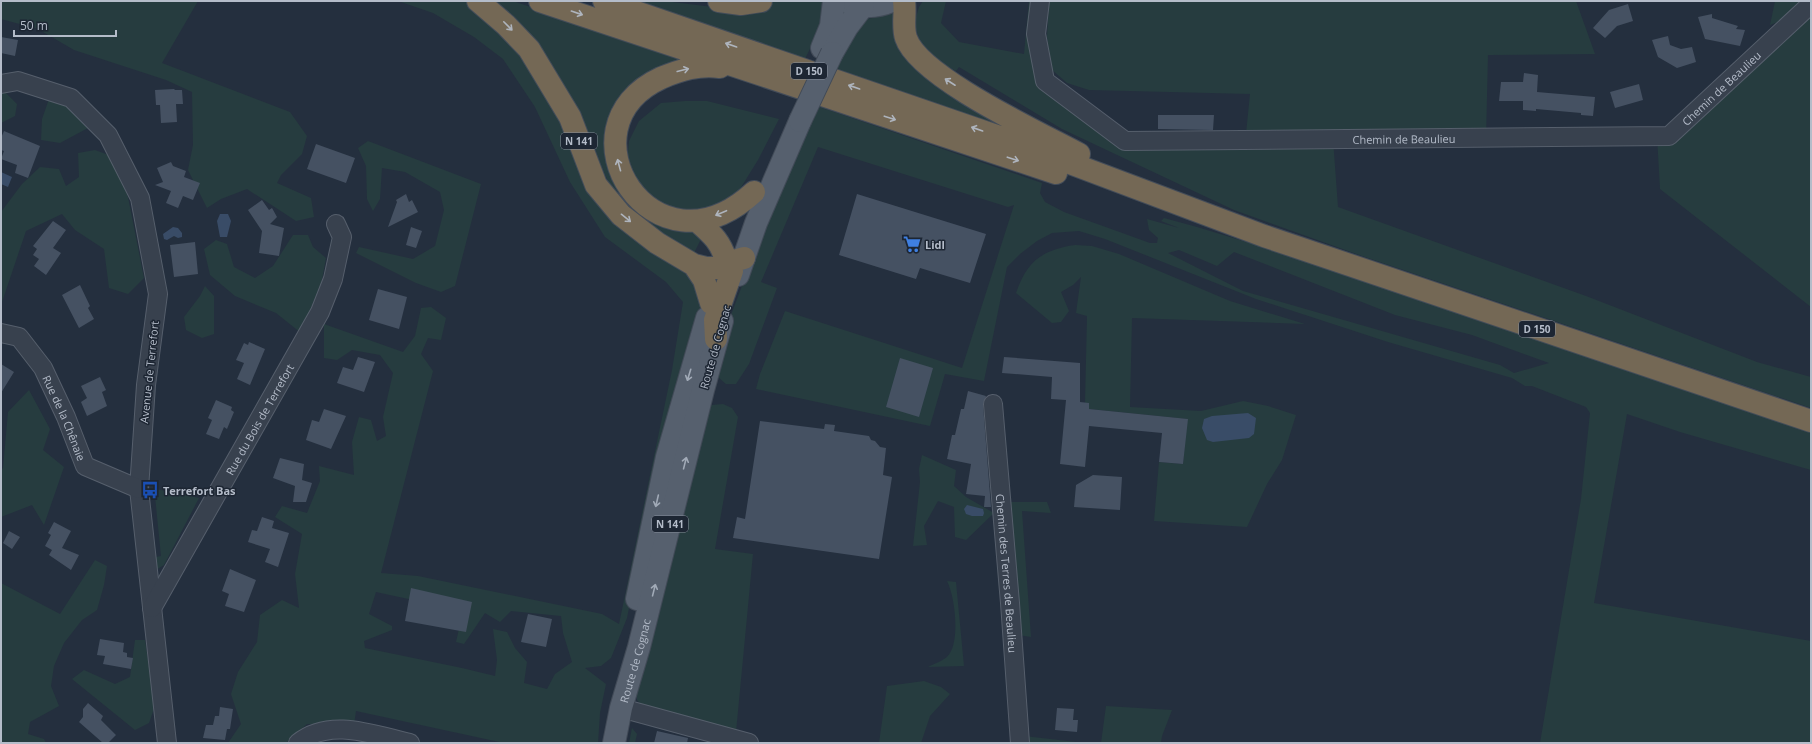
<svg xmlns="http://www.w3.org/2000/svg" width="1812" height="744" font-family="'Open Sans',sans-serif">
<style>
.green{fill:#263c3f;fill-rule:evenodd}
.water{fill:#394c67}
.building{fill:#455162}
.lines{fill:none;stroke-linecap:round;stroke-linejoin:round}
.minor-casing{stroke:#565f6c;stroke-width:20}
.major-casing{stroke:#414a57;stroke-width:24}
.highway-casing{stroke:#434c59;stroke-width:24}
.minor{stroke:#38414e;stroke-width:18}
.major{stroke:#56606e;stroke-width:22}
.highway{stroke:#746855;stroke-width:22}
.major-bridge-casing{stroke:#414a57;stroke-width:24;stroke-linecap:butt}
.major-bridge{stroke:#56606e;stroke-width:22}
.oneway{stroke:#aeb4bd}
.oneway2{stroke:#a1aab7}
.labels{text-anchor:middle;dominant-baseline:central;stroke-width:3;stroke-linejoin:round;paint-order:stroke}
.shield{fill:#1d2633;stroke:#878f9c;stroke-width:1}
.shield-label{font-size:10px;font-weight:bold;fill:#b4bcc9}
.street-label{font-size:11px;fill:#b4bcc9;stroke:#1d2633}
.poi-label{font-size:11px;font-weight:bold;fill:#b4bcc9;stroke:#1d2633;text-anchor:start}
</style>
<rect width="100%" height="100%" fill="#242f3e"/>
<!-- green -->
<path class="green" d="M1 1H198L162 63 290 112 307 136 302 154 281 175 277 183 311 198 314 217 296 221 247 189 221 199 207 208 188 170 193 145 192 92 166 80 74 50 38 29 1 19Z
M398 1H468L526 58 565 125 587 179 675 266C693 278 697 284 702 305L647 519 627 618 611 658 601 666 585 668 606 684 600 713 598 743H504L356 711 354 725 307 724 286 743H228L241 724 231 694 238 672 257 642 260 615 282 600 299 608 295 574 302 534 275 517 282 506 307 513 320 481 319 466 354 475 352 442 359 417 371 420 377 441 386 436 383 417 393 373 380 355 352 350 337 360 324 358V324L403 352 415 336 421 308 431 307 446 318 441 340 428 338 421 354 433 371 381 573 418 576 602 614 619 624 672 370 683 302 666 282 605 237 570 182 535 107 503 59 474 37 433 13ZM376 592 413 600 461 620 456 642 464 644 485 613 500 622 511 611 561 616 563 633 572 662 555 674 547 689 524 683 527 662 515 648 507 632 493 629 497 660 495 676 462 668 365 648 364 641 392 630V626L369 614Z
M494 1H513L678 58 677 64 642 83 612 166 703 235 693 255 670 245 617 200 584 131 530 37 513 16Z
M620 1H664L737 10 757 8 774 1H826L824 20 803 63Z
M923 1H946L941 23 959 42 1024 54 1029 1H1035L1033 70 1043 84 1130 147 1246 134 1250 94 1089 90 1067 83 1051 69 1047 37 1049 1H1576L1595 54 1488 55 1486 138 1333 139 1338 207 1586 296 1757 362 1811 377V408L1362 256 1234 210 1062 129 959 67 956 71 930 58 920 42 914 24 919 7Z
M1775 1H1805L1792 17 1770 25Z
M1811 4V307L1660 189 1657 136Z
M900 10 904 43 1069 154 831 72 861 21Z
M5 92 17 104 15 116 1 123V93Z
M49 99 63 102 88 128 60 143 41 140 42 119Z
M685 101H707L779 119 758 160 735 197 721 206 682 213 642 192 627 162 629 141 639 121 661 103Z
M817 106 1042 183 1040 193 1045 202 1064 212 1150 243H1157L1158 238 1149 230 1147 219 1179 228 1161 221 1164 218 1197 227 1303 259 1811 431V470L1680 432 1627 414 1594 603 1811 641V743H1540L1581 499 1590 413 1586 407 1532 386H1525L1512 378 1388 342 1256 299 1105 239 1079 231 1052 233 1037 241 1020 254 1007 267 984 381 945 374 930 426 756 389 760 374 785 311 962 368 1014 205 1008 207 818 147 761 282 777 288 749 364 736 384H726L719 378V365L728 323 770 211ZM1179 250 1217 266 1234 252 1395 315 1472 335 1549 363 1514 373 1500 365 1243 291 1168 253Z
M368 141 481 184 455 286 441 292 416 283 356 253 359 247 413 259 435 246 444 210 440 192 405 172 382 168 380 199 373 211 367 199 366 166 358 148Z
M95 150 114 157 128 197 144 278 128 294 109 288 104 249 75 230 62 214 26 231 1 305V212L22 184 40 167 59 169 66 186 79 177 78 153Z
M293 235H308L313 247 326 258 322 280 301 333 276 313 235 296 210 275 204 249 216 240 227 244 234 267 255 278 273 266Z
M1075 245 1092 246 1119 254 1230 301 1305 324 1132 318 1130 407 1201 411 1243 401 1268 406 1296 415 1282 460 1267 484 1247 527 1154 521 1159 462 1183 464 1187 419 1089 409V403H1085L1087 316 1076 313 1081 277 1073 285 1061 292 1069 311 1061 322 1052 323 1016 293C1027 261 1042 250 1075 245Z
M205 286 214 296V334L202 338 186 330 184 317 200 296Z
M29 390 50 429 43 450 64 467 44 525 32 505 1 517V470L3 468 8 412Z
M723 404 732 408 738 417 715 549 753 554 736 732 642 705 637 700V691L708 411 712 405Z
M922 455 956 470 954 486 966 497 994 513 966 540 955 537 954 507 938 501 924 526 927 545 913 546 920 482 919 469Z
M156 489 199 498 164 565 154 571 151 558 161 556 155 496Z
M1010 502H1047L1051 513 1022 511 1031 637 1018 635Z
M95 560 107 566 104 585 97 610 82 620 64 643 54 666 51 686 59 706 30 722 28 734 44 739 46 743H1V583L60 614Z
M947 581 956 582 964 666 928 667C934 664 942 661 947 657 961 644 955 596 947 581Z
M135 640H145L155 706 149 723 135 730 72 679 84 670 115 684 130 677Z
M924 681 941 687 950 694 930 716 921 743H879L887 686Z
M1106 706 1172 710 1162 736 1161 742 1169 743H1101Z
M632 728 637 734 635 743H629Z
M1024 736 1085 743H1025Z"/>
<!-- water -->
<path class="water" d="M1 172 12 177 8 187 1 184Z
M220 214H228L231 221 227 237H220L217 221Z
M173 227 178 228 182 233V237L178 238 174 236 167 240 164 239 163 234Z
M1248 413 1256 418 1254 434 1249 438 1213 442 1207 440 1202 428 1204 419 1212 416Z
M967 505 983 509 984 513 983 516H972L966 514 964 509Z"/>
<!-- building -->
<path class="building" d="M1628 4 1633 21 1617 26 1605 38 1593 28 1609 10Z
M1712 14V18L1738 26 1736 29 1745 30 1740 46 1705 39 1698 17Z
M1668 36 1670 45 1681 49 1692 47 1696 62 1677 68 1658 57 1652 40Z
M1 37 18 40 15 56 1 53Z
M1524 73 1538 75 1537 92 1595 97 1593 116 1581 115V113L1536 109V111L1523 110V101H1499L1501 82H1523Z
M1639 84 1643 100 1615 108 1610 92Z
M174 89 175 90H182L183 104H176L177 122 161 123 160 105H156L155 90Z
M1158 115H1214L1213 130 1158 129Z
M4 131 40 146 28 178 15 173 17 165 1 159 4 151 1 150V138Z
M316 144 355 158 346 183 307 169Z
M171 162 173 166 186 171 184 177 200 183 193 200 183 196 178 208 166 203 171 191 155 185 163 182 157 168Z
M406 194 409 202 412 200 418 212 388 227 397 202 396 200Z
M857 194 986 234 970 283 920 268 916 279 839 255Z
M262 200 269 210 272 208 277 217 270 224 284 228 279 256 259 253 262 231 248 210Z
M53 221 66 230 53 248 61 253 46 275 34 266 39 259 33 255 37 249 33 246Z
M411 227 422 231 416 248 406 245Z
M195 242 198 274 174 277 170 245Z
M80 285 90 306 88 308 94 319 79 328 62 295Z
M378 289 407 297 399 329 369 320Z
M249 342 265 349 250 385 237 379 244 363 236 360 244 343 248 345Z
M358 357 375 362 364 392 337 383 343 367 353 370Z
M1004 357 1080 363V402L1089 403V409L1188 419 1183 464 1159 462 1162 433 1089 426 1085 467 1060 464 1066 400 1051 399 1052 377 1002 373Z
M900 358 933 368 919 417 886 407Z
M1 364 14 372 1 393Z
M100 377 106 390 102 392 107 406 87 416 81 402 87 398 81 386Z
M968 391 986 396 983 405 991 507H984L985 496 966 494 971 464 947 459 952 435H955L961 409H964Z
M216 400 232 407 231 410 234 412 227 429 224 427 219 439 206 434 212 420 208 418Z
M324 409 346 416 331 449 306 440 312 420 319 422Z
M760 421 824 429 825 424 835 425 834 431 869 436 871 440 875 441 880 447 886 448 883 475 892 477 879 559 733 538 737 517 745 519Z
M280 458 304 464 302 480 312 483 306 502H293L295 486 273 478Z
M1093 475 1122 477 1120 510 1074 507 1076 485Z
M262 517 274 521 272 528 289 533 278 567 265 562 270 549 248 542 252 530 257 531Z
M54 522 71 531 62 548 79 555 71 570 49 555 52 550 45 546 51 535 48 533Z
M9 531 20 537 12 549 3 543Z
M230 569 256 580 244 612 225 606 229 594 222 591Z
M411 588 472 602 466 632 405 621Z
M528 614 552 619 546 647 521 642Z
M100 639 124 643 123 652 127 653V657L133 658 131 669 103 664 105 656 97 655Z
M88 703 103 716 101 720 116 735 108 743H103L79 722 83 717V709Z
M220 707 233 709 230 729H227L225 740 203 738 206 725H213L215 716H219Z
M1057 708 1074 709 1073 720H1078L1077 732 1055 730Z
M657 731 688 738 687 743H654Z"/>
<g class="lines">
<!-- minor casing -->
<g class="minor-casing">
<g id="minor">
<path id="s1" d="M1040 1 1036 34 1045 81 1125 141 1669 136 1811 4"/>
<path d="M1 84 18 81 71 98 108 135 140 198 158 294 146 385 139 489 167 743"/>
<path id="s2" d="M1 333 19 337 43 368 66 417 85 466 139 489"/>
<path id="s3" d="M993 404 1010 603 1020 743"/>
<path id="s4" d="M152 608 320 312 333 279 342 237 336 224"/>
<path d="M621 708 749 743"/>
<path d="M298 743C330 717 374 735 410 743"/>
</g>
</g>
<!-- major casing -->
<g class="major-casing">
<g id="major">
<path d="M850 3C864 8 878 7 892 1"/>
<path d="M822 48 831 26 834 1"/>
<path d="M832 53 847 27 863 6"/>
<path d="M738 275 756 223 800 121"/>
<path d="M637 599 667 457 707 318"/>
<path id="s5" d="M614 743 621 708 639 647 703 390 722 321"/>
</g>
</g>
<!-- highway casing -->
<g class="highway-casing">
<path id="highway" d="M478 1 506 25 529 49 570 117 596 185 621 215 657 243 694 265 706 268H718L727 263C721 242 713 235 697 221
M540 1 1056 173
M604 1 1014 142 1264 236 1811 421
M719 1 741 4 761 1
M904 1C906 13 902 26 906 38 919 77 1040 133 1079 154
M720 67C699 64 680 70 661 78 555 127 653 285 754 192
M694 265 704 280 711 303
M716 339 715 320 732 271 727 263 744 258"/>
</g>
<!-- minor -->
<use href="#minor" class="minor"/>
<!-- major -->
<use href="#major" class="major"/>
<!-- highway -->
<use href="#highway" class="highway"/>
<!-- major-bridge casing -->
<g class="major-bridge-casing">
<path id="major-bridge" d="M800 121 832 53"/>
</g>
<!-- major-bridge -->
<use href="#major-bridge" class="major-bridge"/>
</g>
<!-- one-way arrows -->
<defs><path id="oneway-shaft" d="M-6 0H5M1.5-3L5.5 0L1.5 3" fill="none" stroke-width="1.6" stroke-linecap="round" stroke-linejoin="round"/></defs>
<g class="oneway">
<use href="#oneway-shaft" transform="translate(577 13) rotate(19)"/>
<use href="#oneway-shaft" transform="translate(508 26) rotate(45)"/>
<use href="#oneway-shaft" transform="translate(731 45) rotate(-161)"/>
<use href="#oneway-shaft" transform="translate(683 70) rotate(-14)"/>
<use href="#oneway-shaft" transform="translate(950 82) rotate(-147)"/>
<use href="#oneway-shaft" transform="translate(854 87) rotate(-161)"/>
<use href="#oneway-shaft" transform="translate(890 118) rotate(18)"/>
<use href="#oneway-shaft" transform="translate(977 129) rotate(-161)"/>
<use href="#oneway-shaft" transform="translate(1013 159) rotate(18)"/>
<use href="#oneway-shaft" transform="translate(619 165) rotate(-105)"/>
<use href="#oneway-shaft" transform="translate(721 213) rotate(157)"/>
<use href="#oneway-shaft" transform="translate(626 218) rotate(39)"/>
</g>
<g class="oneway2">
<use href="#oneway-shaft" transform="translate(689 375) rotate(107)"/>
<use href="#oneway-shaft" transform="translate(685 463) rotate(-76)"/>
<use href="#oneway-shaft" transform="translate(657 501) rotate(103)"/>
<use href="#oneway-shaft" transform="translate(654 590) rotate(-76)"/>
</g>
<!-- icons -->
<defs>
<g id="supermarket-bare" transform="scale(1.38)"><path d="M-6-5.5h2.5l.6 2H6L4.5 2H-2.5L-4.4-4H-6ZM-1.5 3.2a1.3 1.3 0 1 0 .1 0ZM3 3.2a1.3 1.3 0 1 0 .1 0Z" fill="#3f7fe0" stroke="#1d2633" stroke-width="2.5" paint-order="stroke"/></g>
<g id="bus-bare" transform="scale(1.38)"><path d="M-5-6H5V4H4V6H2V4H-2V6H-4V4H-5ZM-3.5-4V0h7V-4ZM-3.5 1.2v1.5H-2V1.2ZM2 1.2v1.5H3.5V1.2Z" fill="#1a4fb4" stroke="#1d2633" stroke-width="2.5" paint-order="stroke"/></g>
</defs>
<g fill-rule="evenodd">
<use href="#supermarket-bare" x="912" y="244"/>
<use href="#bus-bare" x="150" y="490"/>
</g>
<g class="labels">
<!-- shield labels -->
<g class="shield">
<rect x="791" y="63" width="36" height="16" rx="3"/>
<rect x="561" y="133" width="36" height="16" rx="3"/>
<rect x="1519" y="321" width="36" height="16" rx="3"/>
<rect x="652" y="516" width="36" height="16" rx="3"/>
</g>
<g class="shield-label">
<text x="809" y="71">D 150</text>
<text x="579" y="141">N 141</text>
<text x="1537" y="329">D 150</text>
<text x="670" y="524">N 141</text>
</g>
<!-- street labels -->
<g class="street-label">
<text stroke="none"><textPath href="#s1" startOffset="796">Chemin de Beaulieu</textPath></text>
<text stroke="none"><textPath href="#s1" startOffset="460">Chemin de Beaulieu</textPath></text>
<text transform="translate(715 347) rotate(-74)">Route de Cognac</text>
<text transform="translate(149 372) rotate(-84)">Avenue de Terrefort</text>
<text stroke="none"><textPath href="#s2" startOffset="112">Rue de la Chênaie</textPath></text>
<text stroke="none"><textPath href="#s4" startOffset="217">Rue du Bois de Terrefort</textPath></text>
<text stroke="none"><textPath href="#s3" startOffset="170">Chemin des Terres de Beaulieu</textPath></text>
<text stroke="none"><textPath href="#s5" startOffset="85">Route de Cognac</textPath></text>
</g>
<!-- poi labels -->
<g class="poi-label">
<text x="925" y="244">Lidl</text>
<text x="163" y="490">Terrefort Bas</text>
</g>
</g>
<!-- border -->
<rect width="1812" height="744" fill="none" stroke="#b4bcc9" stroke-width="4"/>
<!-- scale -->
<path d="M14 30v6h102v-6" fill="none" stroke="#b4bcc9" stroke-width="2"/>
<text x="20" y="30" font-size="12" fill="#b4bcc9" stroke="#1d2633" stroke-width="3" paint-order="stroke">50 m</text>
</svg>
